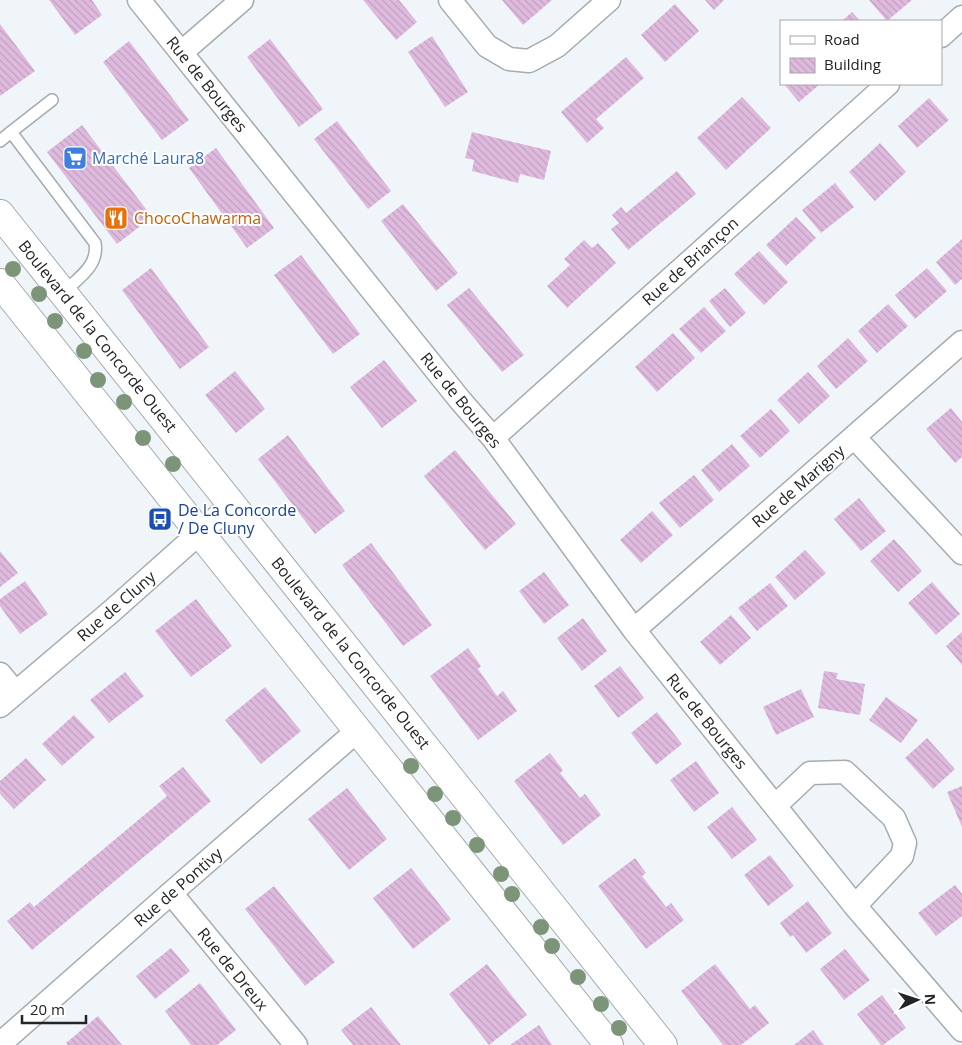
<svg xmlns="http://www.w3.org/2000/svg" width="962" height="1045" font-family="'Open Sans',sans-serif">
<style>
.building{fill:url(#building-back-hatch)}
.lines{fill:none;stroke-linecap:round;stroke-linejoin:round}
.service-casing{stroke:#a6abaf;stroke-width:14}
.minor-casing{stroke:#a6abaf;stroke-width:25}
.tertiary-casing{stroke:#a6abaf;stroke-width:30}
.service{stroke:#fff;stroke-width:11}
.minor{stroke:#fff;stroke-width:22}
.tertiary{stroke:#fff;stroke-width:28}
.tree{fill:#7c9579}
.labels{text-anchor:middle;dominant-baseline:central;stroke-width:4;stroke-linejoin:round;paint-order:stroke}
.street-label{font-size:16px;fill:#222426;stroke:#fff}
.shop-label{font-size:16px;fill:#366cbe;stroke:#fff;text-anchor:start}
.food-label{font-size:16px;fill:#c56008;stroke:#fff;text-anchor:start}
.transit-label{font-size:16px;fill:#164399;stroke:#fff;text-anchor:start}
</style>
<defs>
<pattern id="building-back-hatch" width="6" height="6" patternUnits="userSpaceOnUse" patternTransform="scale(1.25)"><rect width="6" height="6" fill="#dfbade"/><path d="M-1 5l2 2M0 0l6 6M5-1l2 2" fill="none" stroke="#bfa0be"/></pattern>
</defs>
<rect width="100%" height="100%" fill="#f0f5fa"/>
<!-- building -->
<path class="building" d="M49 0H92L102 15 75 35Z
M363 0H399L417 22 396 40Z
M502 0H552L523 25Z
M705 0H724L714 10Z
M869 0H912L887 21Z
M675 4 699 31 665 62 641 35Z
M852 12 860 21H842Z
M0 24 35 71 0 96Z
M432 36 468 92 445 107 408 52Z
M270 39 323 109 299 127 247 57Z
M129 41 189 120 162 140 103 62Z
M626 57 644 78 596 119 604 128 587 143 561 112Z
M784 84H820L799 102Z
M742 97 771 128 726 170 697 138Z
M929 98 949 120 917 148 898 126Z
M337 121 391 191 368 209 314 139Z
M82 125 152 217 117 244 47 152Z
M472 132 551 151 544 180 520 174 518 183 472 171 474 160 465 158Z
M880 143 906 172 875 201 849 172Z
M216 148 274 228 247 248 189 168Z
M677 171 696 194 628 250 611 229 619 223 612 215 621 207 626 213Z
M835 183 854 207 821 233 802 210Z
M403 204 458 273 436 291 381 221Z
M796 217 816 238 786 266 766 245Z
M962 239V279L955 285 936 262Z
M584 240 592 248 598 243 616 263 567 308 547 286 570 265 564 259Z
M759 251 788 282 764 305 734 274Z
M301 255 360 334 333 354 274 275Z
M151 268 209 347 180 369 122 290Z
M927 268 947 291 915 319 895 295Z
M469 288 524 355 502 372 447 305Z
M725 288 746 313 730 327 709 301Z
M888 304 908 326 877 353 858 331Z
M704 307 726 331 701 353 679 329Z
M673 333 695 358 657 392 635 367Z
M848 338 868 361 836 389 817 366Z
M384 360 417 401 382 428 350 387Z
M235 371 265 409 236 433 205 395Z
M808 372 830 396 799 424 777 400Z
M951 408 962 422V457L955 463 926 429Z
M771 409 790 431 760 458 740 436Z
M288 435 345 511 315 534 258 459Z
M732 444 750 466 719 492 701 470Z
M455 450 516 524 485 550 424 476Z
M694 475 714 500 680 528 659 503Z
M859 498 886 531 861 551 834 519Z
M652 511 673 535 641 563 620 540Z
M894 539 922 571 898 592 870 561Z
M371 543 432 625 403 646 342 565Z
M805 550 826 573 795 600 775 577Z
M0 551 18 573 0 587Z
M544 572 569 605 544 624 519 591Z
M25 581 48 614 20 634 0 606V599Z
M932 582 960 614 936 635 908 603Z
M770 583 788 606 757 631 738 608Z
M196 599 232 646 191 677 155 631Z
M731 615 751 638 720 665 700 642Z
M583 618 607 651 582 671 557 638Z
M962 632V665L946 646Z
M468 648 481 666 478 669 497 696 503 691 517 711 478 740 430 676Z
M620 666 644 698 618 718 594 686Z
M824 671 838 673 836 679 865 684 860 715 818 708Z
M125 672 144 696 109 723 90 700Z
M265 687 301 731 261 764 225 720Z
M801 689 814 717 776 735 763 707Z
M886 697 918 720 901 743 869 720Z
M657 712 682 744 656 765 631 733Z
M74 715 95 737 62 766 42 744Z
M927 738 955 769 933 789 905 758Z
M550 753 563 770 560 773 580 798 585 794 601 815 563 845 514 781Z
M26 758 46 780 14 809 0 794V781Z
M696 761 719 793 694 812 670 780Z
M183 767 211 801 32 950 7 921 30 902 34 907 167 796 159 786Z
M962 786V827L947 792Z
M347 788 387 839 349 870 308 819Z
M732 807 757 840 732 859 707 827Z
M770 855 794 886 768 906 744 875Z
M635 858 646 873 642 876 666 907 671 903 684 920 646 949 598 886Z
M411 868 451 919 413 949 373 898Z
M955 885 962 894V916L936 936 918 913Z
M274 886 335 962 305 986 245 909Z
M808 901 832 933 806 953 793 935 790 937 780 923Z
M171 948 190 971 155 999 136 976Z
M845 949 870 980 844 1000 820 969Z
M487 964 527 1015 489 1045 449 994Z
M715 964 750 1009 755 1005 769 1023 741 1045H723L681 991Z
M200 983 236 1030 217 1045H191L165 1011Z
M882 995 906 1028 883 1045H881L857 1014Z
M371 1007 401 1045H353L341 1030Z
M98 1016 122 1045H68L66 1043Z
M539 1025 552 1045H510Z
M813 1030 824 1045H794Z"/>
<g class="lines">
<!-- service casing -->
<g class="service-casing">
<path id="service" d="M11 132 52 100
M0 141 11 132 95 243C99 266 78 278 63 293"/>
</g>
<!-- minor casing -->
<g class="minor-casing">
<path id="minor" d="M139 0 460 400 493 438 634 630 855 906 962 1030
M450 0 487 46 509 59 529 61 557 46 609 0
M941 36 962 17
M182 52 242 0
M854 437 962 553
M493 438 888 84
M634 630 962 342
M0 674 15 692
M0 706 113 610 232 504
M775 806 810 773 845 772 894 818 905 843 902 856 855 906
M171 893 296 1045
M0 1044 171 893 357 731"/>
</g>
<!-- tertiary casing -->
<g class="tertiary-casing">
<path id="tertiary" d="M0 214 663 1045
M0 283 609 1045"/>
</g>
<!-- service -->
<use href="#service" class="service"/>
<!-- minor -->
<use href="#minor" class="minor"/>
<!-- tertiary -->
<use href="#tertiary" class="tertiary"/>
</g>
<!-- trees -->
<g class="tree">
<circle cx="13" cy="269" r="8"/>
<circle cx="39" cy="294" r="8"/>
<circle cx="55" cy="321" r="8"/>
<circle cx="84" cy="351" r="8"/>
<circle cx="98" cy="380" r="8"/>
<circle cx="124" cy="402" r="8"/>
<circle cx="143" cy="438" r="8"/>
<circle cx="173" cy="464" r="8"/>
<circle cx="411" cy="766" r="8"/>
<circle cx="435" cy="794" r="8"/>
<circle cx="453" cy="818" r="8"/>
<circle cx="477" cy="845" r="8"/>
<circle cx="501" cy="874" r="8"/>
<circle cx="512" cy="894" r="8"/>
<circle cx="541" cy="927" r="8"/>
<circle cx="552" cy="946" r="8"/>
<circle cx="578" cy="977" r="8"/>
<circle cx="601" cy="1004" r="8"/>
<circle cx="619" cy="1028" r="8"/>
</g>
<!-- icons -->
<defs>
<g id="supermarket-square" transform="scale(1.25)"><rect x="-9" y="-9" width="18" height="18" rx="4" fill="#3f7fe0" stroke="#fff"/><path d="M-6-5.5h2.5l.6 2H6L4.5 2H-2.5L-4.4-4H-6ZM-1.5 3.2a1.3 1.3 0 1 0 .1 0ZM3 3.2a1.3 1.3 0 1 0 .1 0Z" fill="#fff"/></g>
<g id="restaurant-square" transform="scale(1.25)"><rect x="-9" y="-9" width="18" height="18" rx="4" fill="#e8710a" stroke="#fff"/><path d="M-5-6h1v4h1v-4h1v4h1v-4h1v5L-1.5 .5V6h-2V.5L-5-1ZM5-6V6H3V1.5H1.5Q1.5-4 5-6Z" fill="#fff"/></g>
<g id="bus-square" transform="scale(1.25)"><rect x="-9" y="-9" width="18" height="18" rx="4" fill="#1a4fb4" stroke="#fff"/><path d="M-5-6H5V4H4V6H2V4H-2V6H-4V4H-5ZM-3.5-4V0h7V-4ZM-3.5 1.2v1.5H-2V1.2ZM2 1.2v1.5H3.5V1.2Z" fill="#fff"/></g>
</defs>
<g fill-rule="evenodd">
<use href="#supermarket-square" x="75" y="158"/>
<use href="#restaurant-square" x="116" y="218"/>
<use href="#bus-square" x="160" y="519"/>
</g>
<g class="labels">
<!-- street labels -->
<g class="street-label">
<text transform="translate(207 84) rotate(51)">Rue de Bourges</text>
<text transform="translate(690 261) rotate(-42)">Rue de Briançon</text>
<text transform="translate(98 336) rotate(51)">Boulevard de la Concorde Ouest</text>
<text transform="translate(461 400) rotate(51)">Rue de Bourges</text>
<text transform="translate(798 486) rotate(-41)">Rue de Marigny</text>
<text transform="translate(116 606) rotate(-41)">Rue de Cluny</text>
<text transform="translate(351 653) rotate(51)">Boulevard de la Concorde Ouest</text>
<text transform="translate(707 721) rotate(51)">Rue de Bourges</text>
<text transform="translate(178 887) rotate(-41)">Rue de Pontivy</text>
<text transform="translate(233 969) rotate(51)">Rue de Dreux</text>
</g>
<!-- shop labels -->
<g class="shop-label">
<text x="92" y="158">Marché Laura8</text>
</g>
<!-- food labels -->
<g class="food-label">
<text x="134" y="218">ChocoChawarma</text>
</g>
<!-- transit labels -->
<g class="transit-label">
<text x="178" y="510">De La Concorde<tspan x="178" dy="18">/ De Cluny</tspan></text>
</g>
</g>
<!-- legend -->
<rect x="780" y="20" width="162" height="65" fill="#ffffff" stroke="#a7a7a8"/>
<rect x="790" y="36" width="25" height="8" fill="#ffffff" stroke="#a7a7a8"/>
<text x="824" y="45" font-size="15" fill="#222426">Road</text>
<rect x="790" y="58" width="25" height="15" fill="url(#building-back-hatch)" stroke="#a7a7a8"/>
<text x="824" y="70" font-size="15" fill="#222426">Building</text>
<!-- north arrow -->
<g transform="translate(917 1000) rotate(87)" stroke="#ffffff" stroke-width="4" paint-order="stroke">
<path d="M0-4L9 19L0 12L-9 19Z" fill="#222426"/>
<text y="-8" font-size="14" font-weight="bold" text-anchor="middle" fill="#222426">N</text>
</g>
<!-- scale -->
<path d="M22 1015v8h64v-8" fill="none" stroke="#222426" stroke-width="2.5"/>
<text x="30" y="1015" font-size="15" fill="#222426" stroke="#ffffff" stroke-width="4" paint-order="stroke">20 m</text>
</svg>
